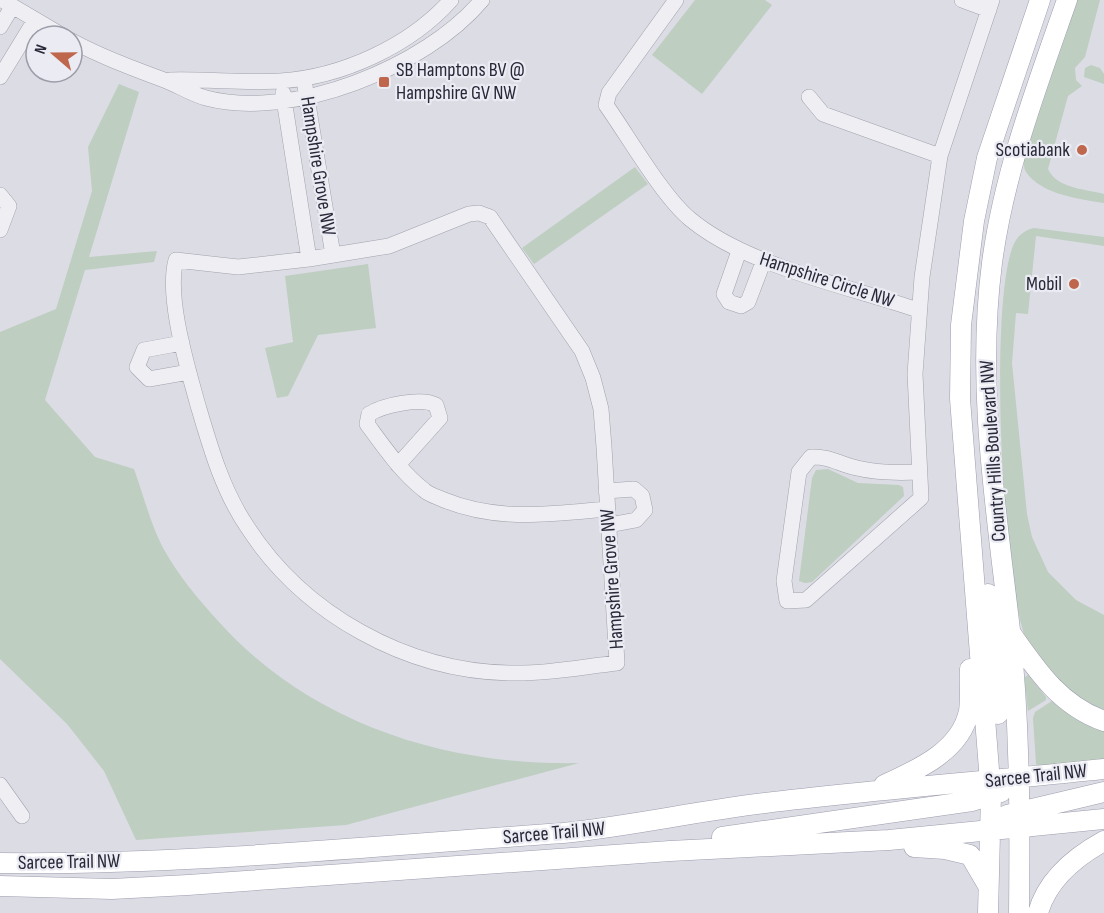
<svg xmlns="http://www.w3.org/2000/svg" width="1104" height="913" font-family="'Sofia Sans Condensed',sans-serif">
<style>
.green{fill:#becec0}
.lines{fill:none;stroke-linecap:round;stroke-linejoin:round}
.minor-casing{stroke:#a2a2ae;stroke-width:16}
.major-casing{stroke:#9d9daf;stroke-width:21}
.minor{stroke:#eeeef3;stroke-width:15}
.major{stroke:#fff;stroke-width:20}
.poi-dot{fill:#be674c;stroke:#ebebf3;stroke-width:2}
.labels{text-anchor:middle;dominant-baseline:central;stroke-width:4.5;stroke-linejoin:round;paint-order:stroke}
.poi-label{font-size:20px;fill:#282839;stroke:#ebebf3;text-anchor:end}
.street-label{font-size:20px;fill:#282839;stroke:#ebebf3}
</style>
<rect width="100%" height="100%" fill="#dcdce5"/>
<!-- green -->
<path class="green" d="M695 0H765L772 5 702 94 652 55Z
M1074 0H1100L1085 57 1075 68 1076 80 1082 86 1068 96 1048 169C1056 188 1085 189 1104 194V203C1078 199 1041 194 1026 172 1022 166 1025 155 1025 148Z
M1091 65 1100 68 1104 74V84L1084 77 1085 68Z
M119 84 139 92 89 257 157 251 154 262 85 270 45 400 95 457 134 469C143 494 150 522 162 546 177 574 198 599 219 622 310 723 444 766 579 763L346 825 136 840 104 771 67 724 0 659V332L56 309 92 191 88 147Z
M635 167 648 184 534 264 522 248Z
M1034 228 1104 237V246L1036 236 1028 314 1016 313 1012 363 1027 514 1032 537 1048 572 1076 600 1104 615V715C1089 706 1071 697 1058 686 1046 677 1034 654 1027 641 1002 590 987 286 1016 240 1021 233 1026 230 1034 228Z
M368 264 376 328 318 335 288 396 277 398 265 348 293 342 285 276Z
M828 469 858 483 899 485 903 487 904 496 812 582 805 583 799 581 812 478 816 470Z
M1028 675 1046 697V700L1028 711 1024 678Z
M1052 701 1086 724 1104 730V761L1040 768 1036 764 1033 718 1035 712Z"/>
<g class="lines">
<!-- minor casing -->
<g class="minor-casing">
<path id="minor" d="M2 0 63 36
M676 0 609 93 606 105C628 136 663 197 690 219 746 266 848 286 918 310
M962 0 989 10
M0 27 12 7
M72 41C102 57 132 68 164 80 178 85 191 94 206 98 292 121 426 67 482 0
M0 77 35 20
M170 80C206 79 244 83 280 81 342 77 410 46 451 0
M305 86 333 255
M283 93 309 259
M809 97 823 114 940 156
M0 195 9 206 0 230
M479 213 490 217 582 351 593 378 601 409 604 447 617 663C582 667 545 674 509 673 406 671 304 614 248 528 222 490 210 446 197 402 187 365 166 297 176 260L238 267 309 259 389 246 469 214Z
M739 251 724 294 729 302 741 306 748 302 764 260
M182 343 144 350 137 367 149 379 189 372
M398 465 440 418 436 405C421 397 384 405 369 414L367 424C384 447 401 472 424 490 429 495 438 497 444 500 498 522 551 514 607 509
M919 472C897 473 877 473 857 468 839 464 829 456 811 457L799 472 784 581 787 601 806 600 921 498 915 374 922 277 940 156 992 0
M606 491 634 489 642 496 645 510 636 520 609 525
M0 785 22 816"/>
</g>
<!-- major casing -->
<g class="major-casing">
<path id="major" d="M988 594 998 714
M1010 632C1036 669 1059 705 1104 721
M884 785C917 770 961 751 969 711 971 698 969 682 970 669
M1007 815 1104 792
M722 837 972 801 1001 792
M914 847 945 849 970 855 987 884
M0 863C188 865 375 846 563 833 631 826 697 811 765 803 878 789 991 781 1104 769
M0 886 112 889 188 885 670 851 889 840 1104 819
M988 913 991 795 960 399 961 325 974 221 987 158 1040 0
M1019 913C1020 818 1020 724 1010 630 996 508 976 386 992 263 1004 172 1037 86 1067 0
M1038 913C1047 880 1075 857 1104 841"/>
</g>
<!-- minor -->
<use href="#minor" class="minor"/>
<!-- major -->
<use href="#major" class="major"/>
</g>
<!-- markers -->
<g class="poi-dot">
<rect x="378" y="76" width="12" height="12" rx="3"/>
<circle cx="1082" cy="150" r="6"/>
<circle cx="1074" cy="284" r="6"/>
</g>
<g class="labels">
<!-- poi labels -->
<g class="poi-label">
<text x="396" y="70" text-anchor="start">SB Hamptons BV @<tspan x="396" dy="23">Hampshire GV NW</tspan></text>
<text x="1070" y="150">Scotiabank</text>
<text x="1062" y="284">Mobil</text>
</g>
<!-- street labels -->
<g class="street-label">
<text transform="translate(318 166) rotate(81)">Hampshire Grove NW</text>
<text transform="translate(827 280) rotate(18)">Hampshire Circle NW</text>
<text transform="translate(993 451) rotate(-94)">Country Hills Boulevard NW</text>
<text transform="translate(612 579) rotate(-94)">Hampshire Grove NW</text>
<text transform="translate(1036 776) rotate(-6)">Sarcee Trail NW</text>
<text transform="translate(554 833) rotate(-5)">Sarcee Trail NW</text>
<text transform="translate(69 862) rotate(-1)">Sarcee Trail NW</text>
</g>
</g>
<!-- north arrow -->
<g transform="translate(54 54) rotate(290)"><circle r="28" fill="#ebebf3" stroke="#9d9da9" stroke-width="1.5"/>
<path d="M0-4.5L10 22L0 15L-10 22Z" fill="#be674c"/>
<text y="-9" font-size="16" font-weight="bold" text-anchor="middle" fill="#282839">N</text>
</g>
</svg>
